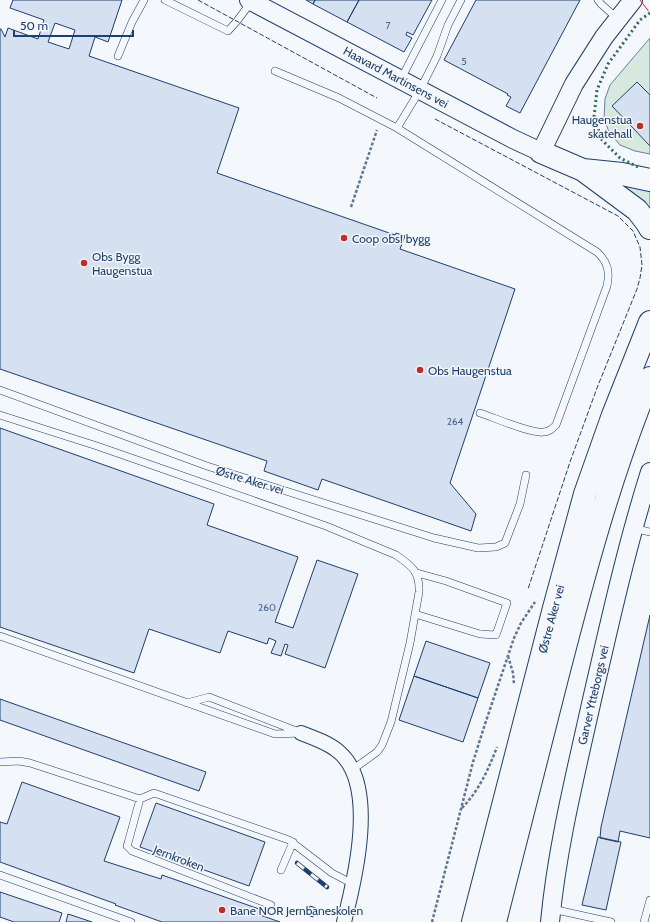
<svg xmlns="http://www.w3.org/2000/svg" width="650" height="922" font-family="Cabin,sans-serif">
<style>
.green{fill:#d7e8df;stroke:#687fa3}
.building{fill:#d5e0f0;stroke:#1d3f73;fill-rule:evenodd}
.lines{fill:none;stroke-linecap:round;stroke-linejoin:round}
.service-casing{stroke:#1d3f73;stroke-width:8}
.minor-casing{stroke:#1d3f73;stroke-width:16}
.tertiary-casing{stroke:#1d3f73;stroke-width:20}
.trunk-casing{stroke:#1d3f73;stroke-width:24}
.path{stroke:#5e769c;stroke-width:2.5;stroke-dasharray:3 2;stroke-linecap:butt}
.service{stroke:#f4f7fb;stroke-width:7}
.minor{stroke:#f4f7fb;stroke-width:14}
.tertiary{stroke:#f4f7fb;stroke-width:18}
.trunk{stroke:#f4f7fb;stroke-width:22}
.rail-casing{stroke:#1d3f73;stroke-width:4.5}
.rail{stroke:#f4f7fb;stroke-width:3;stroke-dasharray:9;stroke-linecap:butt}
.hedge{stroke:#2c6c60;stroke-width:3;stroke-dasharray:2 3;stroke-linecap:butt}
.fence{stroke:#1d3f73;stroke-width:1;stroke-dasharray:5 2;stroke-linecap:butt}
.power{stroke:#c62828;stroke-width:1;stroke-dasharray:14 3 2 3;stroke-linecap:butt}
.poi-dot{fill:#c62828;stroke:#f4f7fb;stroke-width:1.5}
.labels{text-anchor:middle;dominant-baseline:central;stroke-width:3;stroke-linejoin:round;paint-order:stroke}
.number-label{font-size:10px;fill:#4b6792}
.street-label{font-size:12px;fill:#1d3f73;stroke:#f4f7fb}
.poi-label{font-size:12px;fill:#1d3f73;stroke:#f4f7fb;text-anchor:start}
</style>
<rect width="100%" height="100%" fill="#f4f7fb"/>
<!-- green -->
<path class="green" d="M650 38V154L635 151 620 145 609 132 604 119 605 99 610 85Z
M619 184 650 187V213Z"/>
<!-- building -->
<path class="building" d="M13 0H122L108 42 95 37 89 56 239 108 217 173 395 235 396 233 405 236 400 249 515 289 450 483 476 514 471 531 322 479 318 490 264 471 267 461 0 369V29H1L5 37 8 28 38 39 44 20 10 8ZM55 23 75 30 69 49 48 42Z
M306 0H315L313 4Z
M315 0H359L347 22 313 4Z
M359 0H432L413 35 407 32 406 35 412 38 404 52 347 22Z
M476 0H580L520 113 506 106 511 97 507 95 508 94 444 60Z
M637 82 650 95V146L612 106Z
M0 428 214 504 207 525 298 557 275 622 293 628 317 560 358 574 325 668 285 654 288 645 285 644 281 656 271 653 276 641 269 638 267 644 228 631 220 653 149 629 134 673 0 627Z
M650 615V838L620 831 618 842 600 838 601 827Z
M426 641 490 663 478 698 414 676Z
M414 676 478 698 463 742 399 720Z
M0 699 206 772 199 791 0 720Z
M22 782 120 817 104 861 161 879 162 875 262 910 260 915 280 922H162L115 905 116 904 0 862V822L7 824Z
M156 803 265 842 249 886 140 847Z
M598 837 621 842 606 910 582 905Z
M0 892 62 913 59 922H14L0 917Z
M310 906 316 908 313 917 307 915Z
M68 914 92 922H66Z"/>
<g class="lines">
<!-- service casing -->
<g class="service-casing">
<path id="service" d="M165 0 228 31 237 21 252 1
M598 0 601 4 618 19
M118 56 132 22 144 0
M275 71 339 98 397 128 597 252C608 262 610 272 607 286L556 425C552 429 549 432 543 432 531 434 493 417 480 413
M401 79 442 0
M397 128 420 90 437 56 448 25 461 0
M0 390 207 466 434 538 478 548 496 547 505 543 520 504 526 475
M0 415 97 446 326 526 396 555C412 566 420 572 419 592L410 643 391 722 382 745 377 752 352 770
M633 528 650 532
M415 614 480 634 496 635 507 603 446 581 417 573
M0 636 275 734 301 733
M187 703 209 697 299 732
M0 762 19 761 30 763 140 799 154 793 289 840 332 873 353 884
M140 799 128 843 127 846 132 851 271 905
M281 870 293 842
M0 875 131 922
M552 909 611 922
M644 922 650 900"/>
</g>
<!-- minor casing -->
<g class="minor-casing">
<path id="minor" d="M301 733C314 738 329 743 339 752 378 785 355 879 344 922"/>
</g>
<!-- tertiary casing -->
<g class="tertiary-casing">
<path id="tertiary" d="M249 0 513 139 541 152 574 84 604 37 633 0
M550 922C557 848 575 776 591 704 609 626 626 548 650 472"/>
</g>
<!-- trunk casing -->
<g class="trunk-casing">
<path id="trunk" d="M541 152 583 170 637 210 647 223 650 228
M583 170 622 174 650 180
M473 922 554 608 585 494 613 415 650 322
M495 922C515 841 536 760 557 678 583 577 610 475 650 378"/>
</g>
<!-- path -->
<path class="path" d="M351 207 377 130
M508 656 513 673 514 684
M462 808C480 789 488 770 497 747
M432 922 473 762 485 724 514 638 521 623 535 602"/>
<!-- service -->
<use href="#service" class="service"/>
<!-- minor -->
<use href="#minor" class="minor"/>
<!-- tertiary -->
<use href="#tertiary" class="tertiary"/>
<!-- trunk -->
<use href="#trunk" class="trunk"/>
<!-- rail casing -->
<g class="rail-casing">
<path id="rail" d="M297 863 327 887"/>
</g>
<!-- rail -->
<use href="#rail" class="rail"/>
<!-- hedge -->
<path class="hedge" d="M638 167 620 158 602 140 594 117 597 90 608 64 640 20 650 13"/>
<!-- fence -->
<path class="fence" d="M198 0 377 98
M435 119 618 216 633 231 640 247 642 265 640 278 637 289 597 388 570 462 528 589"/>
<!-- power -->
<path class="power" d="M640 0 650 13"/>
</g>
<!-- markers -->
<g class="poi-dot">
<circle cx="640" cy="126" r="4"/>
<circle cx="344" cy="238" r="4"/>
<circle cx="84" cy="263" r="4"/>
<circle cx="420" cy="370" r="4"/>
<circle cx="222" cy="910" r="4"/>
</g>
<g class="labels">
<!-- number labels -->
<g class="number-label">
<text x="388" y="25">7</text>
<text x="464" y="61">5</text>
<text x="455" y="421">264</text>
<text x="267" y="607">260</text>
</g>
<!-- street labels -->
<g class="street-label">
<text transform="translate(396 77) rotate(28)">Haavard Martinsens vei</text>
<text transform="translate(250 480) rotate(17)">Østre Aker vei</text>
<text transform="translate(551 619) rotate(-75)">Østre Aker vei</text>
<text transform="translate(593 695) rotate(-77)">Garver Ytteborgs vei</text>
<text transform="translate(179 858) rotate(21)">Jernkroken</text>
</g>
<!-- poi labels -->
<g class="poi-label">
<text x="632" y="119" text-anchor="end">Haugenstua<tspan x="632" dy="14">skatehall</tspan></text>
<text x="352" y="238">Coop obs! bygg</text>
<text x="92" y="256">Obs Bygg<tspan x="92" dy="14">Haugenstua</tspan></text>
<text x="428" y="370">Obs Haugenstua</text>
<text x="230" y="910">Bane NOR Jernbaneskolen</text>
</g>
</g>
<!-- scale -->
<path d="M14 30v6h119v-6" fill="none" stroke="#1d3f73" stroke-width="2"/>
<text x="20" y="30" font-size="12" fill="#1d3f73" stroke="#f4f7fb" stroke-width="3" paint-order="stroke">50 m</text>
</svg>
